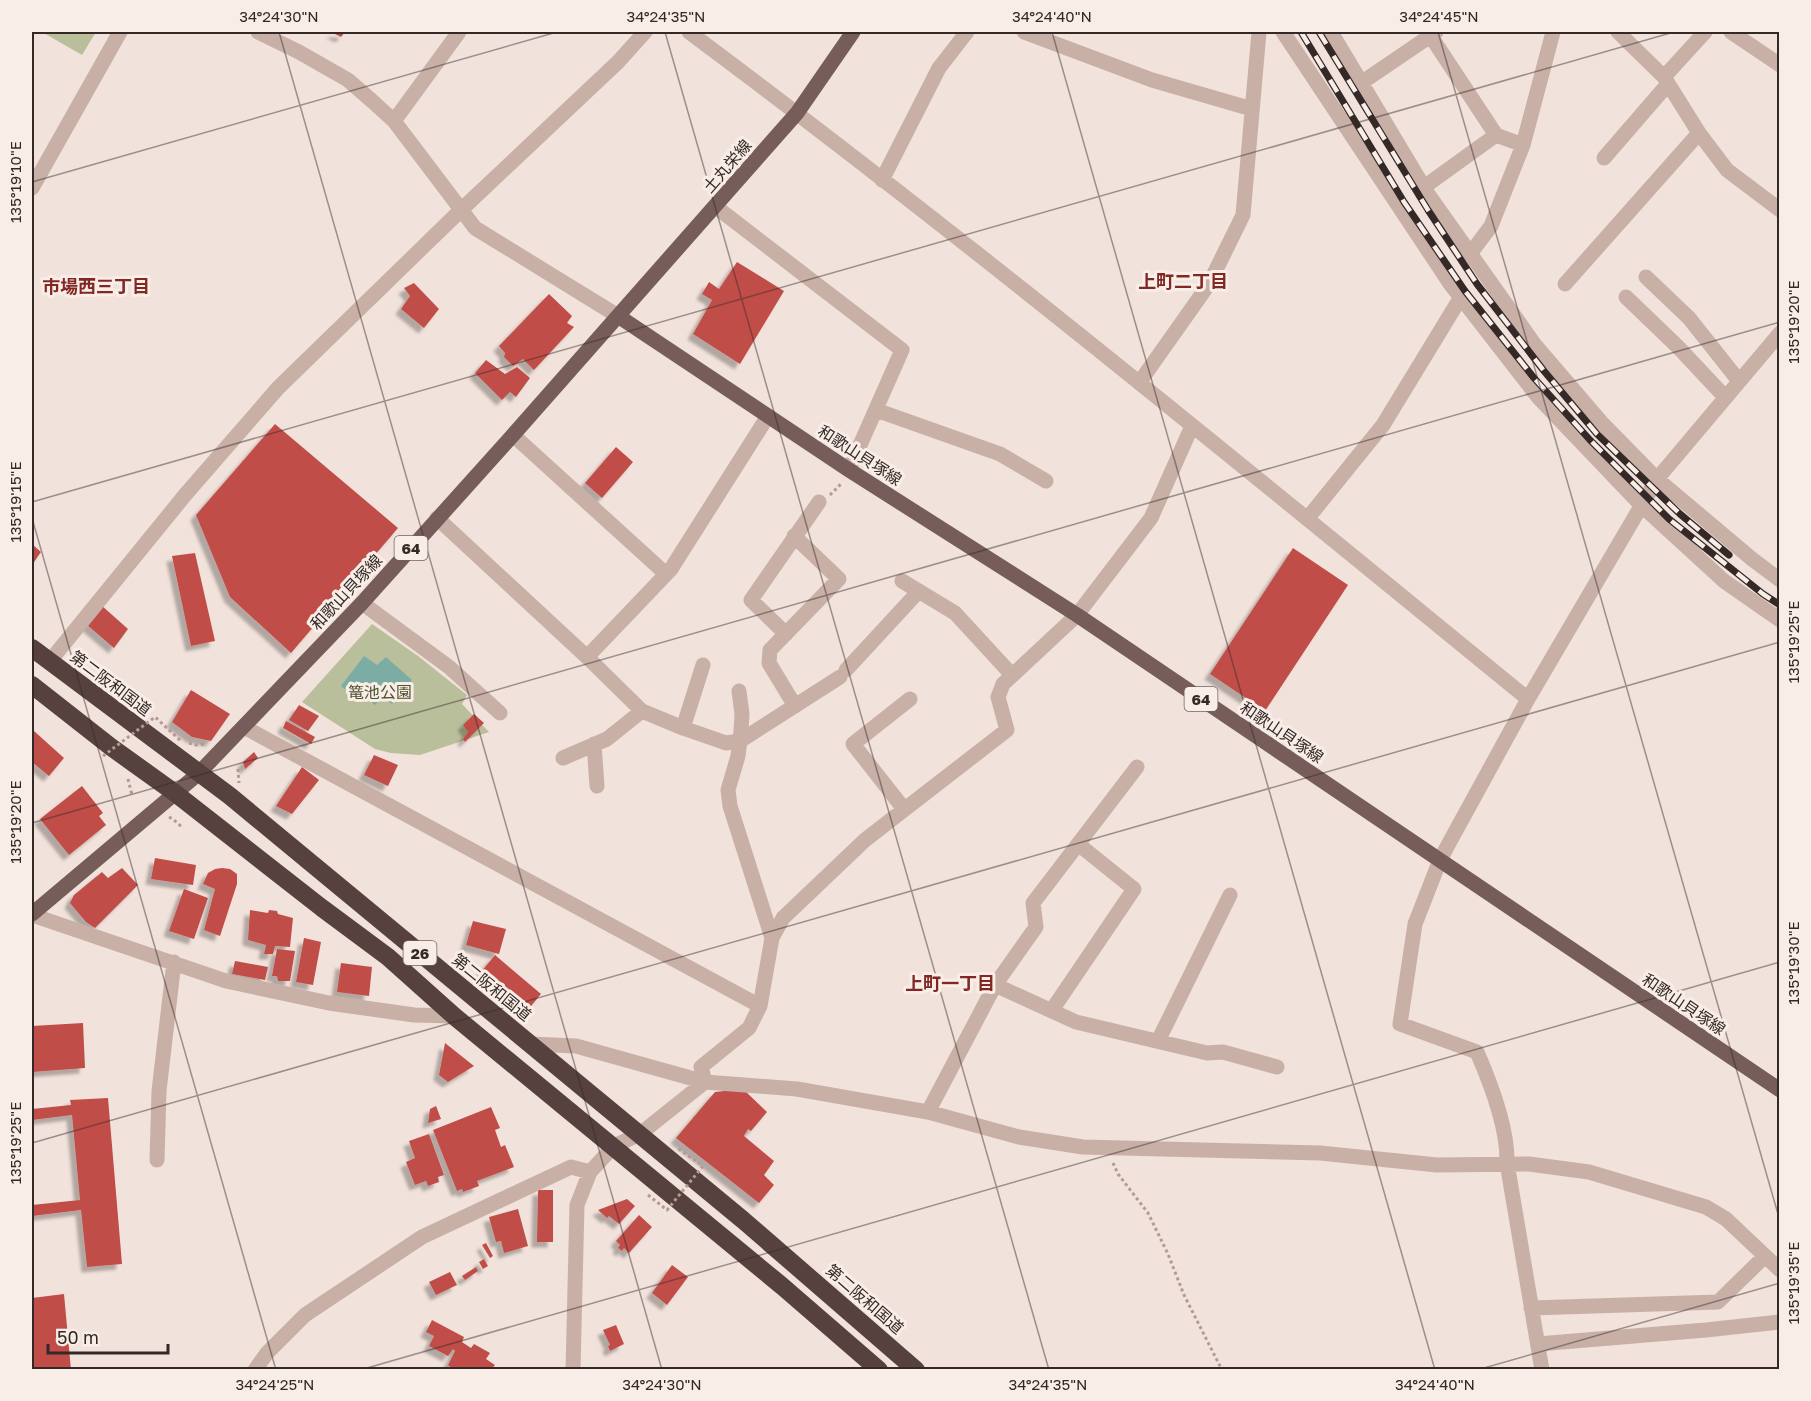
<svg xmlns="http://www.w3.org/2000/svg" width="1811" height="1401" font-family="'Golos Text','Noto Sans JP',sans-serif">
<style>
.green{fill:#babf9b}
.water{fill:#7bada5}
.building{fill:#c14e48;filter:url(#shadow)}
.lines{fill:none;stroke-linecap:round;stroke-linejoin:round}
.path{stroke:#b49a92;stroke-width:3;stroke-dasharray:3 3;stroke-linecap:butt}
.minor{stroke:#c8b0a7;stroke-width:15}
.major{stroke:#765d59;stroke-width:15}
.highway{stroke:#56413f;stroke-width:18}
.rail-casing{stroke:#352927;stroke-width:7}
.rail{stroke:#f8ede7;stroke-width:4.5;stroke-dasharray:14;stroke-linecap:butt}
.path-bridge{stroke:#b49a92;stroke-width:3;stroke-dasharray:3 3;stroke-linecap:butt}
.ticks{fill:none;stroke:#352927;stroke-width:1.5;stroke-opacity:0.45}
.labels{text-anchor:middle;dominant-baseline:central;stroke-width:6;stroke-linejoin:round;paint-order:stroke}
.shield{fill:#f8ede7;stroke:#706461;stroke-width:1.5}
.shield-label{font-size:15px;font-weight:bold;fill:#352927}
.street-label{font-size:16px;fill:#352927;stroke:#f8ede7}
.park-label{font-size:16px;fill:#4c522c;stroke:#f8ede7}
.neighbourhood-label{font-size:18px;font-weight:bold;fill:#812824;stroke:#f8ede7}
.neatline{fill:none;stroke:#352927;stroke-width:2}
.ticks-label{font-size:15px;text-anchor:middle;fill:#352927}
</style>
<defs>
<filter id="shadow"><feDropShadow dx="-5.5" dy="5.5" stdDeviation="1.5" flood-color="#0004"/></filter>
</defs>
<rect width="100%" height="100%" fill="#f1e2db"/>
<!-- green -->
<path class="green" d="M42 32H96L82 55Z
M372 624 418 656 467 695 462 704 489 732 420 755 391 753 375 749 302 702Z"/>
<!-- water -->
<path class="water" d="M364 656 377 665 386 657 412 680 392 704 382 697 375 705 354 686 349 692 341 686Z"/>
<!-- building -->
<path class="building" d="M331 32H345L341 37Z
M737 262 784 291 740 364 693 334 712 300 702 294 709 282 719 289Z
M414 283 439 309 424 328 401 309 410 296 404 288Z
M549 294 572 316 567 323 574 327 534 370 523 359 513 366 504 357 505 353 499 346Z
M486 360 505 374 517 367 530 378 516 397 510 392 502 400 475 373Z
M275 424 398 528 291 653 230 597 196 515Z
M616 447 633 462 602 498 585 483Z
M32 544 41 552 32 565Z
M1293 548 1348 585 1265 711 1210 674Z
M195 553 215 641 191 646 172 556Z
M101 605 128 629 114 648 86 624Z
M191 690 230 714 211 741 192 737 172 722Z
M299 705 319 716 308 731 289 720Z
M474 714 484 723 465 742 463 739 468 732 463 725Z
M286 721 315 737 311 744 283 728Z
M34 731 64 758 49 776 32 762V733Z
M254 752 258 758 245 769 243 762Z
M374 755 398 765 388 786 364 775Z
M302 767 319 780 292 814 276 806Z
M82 786 103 813 99 816 106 825 69 855 40 819Z
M155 858 196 865 193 885 151 879Z
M122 868 138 885 95 928 86 922 70 903 74 895 102 872 108 878Z
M222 868 230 869 237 874V884L220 936 204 930 215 889 203 884 208 873 215 869Z
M184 889 208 898 194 939 169 931Z
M250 910 268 913 269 910 277 911 278 914 293 918 290 947 275 946 273 954H264L266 945 248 940Z
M473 921 506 929 499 954 466 945Z
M304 938 321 942 313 985 296 982Z
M277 949 295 951 290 981H278L277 976H272Z
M495 955 541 994 526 1012 481 972Z
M235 961 268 967 265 980 232 974Z
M341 963 372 967 369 996 337 992Z
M83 1023 85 1068 32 1072V1026Z
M445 1043 474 1066 448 1082 439 1075Z
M743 1089 767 1112 751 1131 748 1129 744 1136 774 1161 764 1175 774 1185 759 1203 676 1138 715 1092Z
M108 1098 122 1264 87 1267 81 1210 32 1216V1205L80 1200 72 1115 32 1120V1109L71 1105 70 1100Z
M436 1106 441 1119 428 1123 430 1109Z
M491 1107 500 1128 495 1130 501 1147 505 1145 514 1167 477 1181 479 1186 463 1192 462 1189 457 1191 433 1130Z
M429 1134 444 1175 438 1177 439 1182 428 1186 426 1181 415 1185 406 1162 415 1158 409 1141Z
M538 1190H553V1242H537Z
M627 1199 635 1206 619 1224 609 1216 607 1218 598 1210Z
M518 1209 528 1246 504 1253 501 1241 496 1242 489 1217Z
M639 1215 652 1227 629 1253 624 1248 622 1251 618 1248 620 1245 616 1241Z
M486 1243 493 1256 490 1258 482 1245Z
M484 1259 488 1266 483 1269 479 1262Z
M672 1265 688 1277 667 1305 652 1293Z
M476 1267 478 1271 465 1280 462 1276Z
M450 1272 457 1285 436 1295 429 1282Z
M64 1294 71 1370H32V1298Z
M432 1320 464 1337 462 1342 471 1348 474 1344 490 1353 486 1359 495 1365 491 1370H454L448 1365 455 1351 453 1349 448 1356 429 1346 434 1336 426 1332Z
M616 1325 624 1344 610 1351 608 1346 610 1345 603 1330Z"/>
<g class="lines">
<!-- path -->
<path class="path" d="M830 495 841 484
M189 743 196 745 205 744
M238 769 239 783
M128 779 132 795
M169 817 174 820 182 827
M1113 1163 1118 1174 1148 1213 1168 1254 1184 1295 1222 1370"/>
<!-- minor -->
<path class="minor" d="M258 32 299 52 348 80 371 100 394 121 475 228 618 316
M689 32C975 245 1251 473 1528 699
M1024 32 1152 80 1252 109
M1283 32 1451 285 1538 397 1642 506 1724 581 1780 620
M1331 32 1428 194 1535 345 1601 422 1657 479 1752 559 1780 580
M1618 32 1664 77 1699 133 1727 170 1780 210
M1731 32 1780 65
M1664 77 1705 32
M1361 83 1436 32
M394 121 459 32
M1496 135 1523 145
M1604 158 1668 84
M882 180 939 68 967 32
M1424 187 1496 135 1430 35
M32 188 120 32
M716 207 902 350 849 470
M1470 254 1491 226 1523 145 1553 32
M1646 277 1689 318 1739 381
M1565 284 1699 133
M1626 297 1679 348 1725 397
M1139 383 1209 284 1243 215 1259 32
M876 410 1000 454 1046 481
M513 435 666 574
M437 518 587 657 642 711 683 728 703 665
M1307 519 1383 425 1461 297
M794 536 839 579 770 650 769 663 795 706
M902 581 955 613 1012 675
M362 603 449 667 500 713
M786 634 751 600 819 502
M587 657 671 569 768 416
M50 661 185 495 278 388 462 209 618 62 645 32
M846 670 919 591
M739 691 742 714 741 731 738 756 728 790 730 806 772 938
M244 727 760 1006
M683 728 726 743 740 741 840 677
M594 744 597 786
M563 758 607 739 642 711
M904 809 853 744 910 699
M32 915 226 981 329 1003 414 1015 454 1016
M995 985 1076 1022 1207 1053 1223 1052 1277 1067
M1052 1010 1134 889 1078 844
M1158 1041 1230 895
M531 1044 576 1046 705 1082 701 1067 749 1028 760 1006 772 938 783 918 865 840 1007 730 998 697 1003 684 1077 615 1151 518 1192 426
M928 1112 995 985 1036 927 1033 903 1137 767
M157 1160 159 1091 174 962
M1531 1308 1718 1302 1765 1256
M1538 1344 1706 1330 1780 1322
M255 1370 267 1353 305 1315 422 1237 571 1167 590 1172
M573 1370 577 1205 590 1172 614 1146 640 1134 705 1082 797 1089 928 1112 1019 1137 1083 1147 1320 1153 1437 1165 1529 1164 1589 1172 1706 1207 1726 1219 1780 1270
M1542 1370 1507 1163C1508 1129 1491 1084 1477 1052L1400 1024 1415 924 1440 860 1448 845 1528 699 1657 479 1780 333"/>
<!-- major -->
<path class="major" d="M618 316 849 470 1077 615 1780 1090
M32 914 198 774 362 603 513 435 797 113 853 32"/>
<!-- highway -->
<path class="highway" d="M32 648 230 796 743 1220 916 1370
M32 685 111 747 175 793 322 908 388 957 454 1016 782 1286 879 1370"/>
<!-- rail casing -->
<g class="rail-casing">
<path id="rail" d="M1301 32 1404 202 1465 291 1534 378 1590 440 1669 519 1763 594 1780 605
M1319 32 1428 210 1477 284 1544 371 1597 434 1680 514 1729 555"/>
</g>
<!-- rail -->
<use href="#rail" class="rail"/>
<!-- path-bridge -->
<path class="path-bridge" d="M103 756 155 717 181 741
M648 1195 667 1210 703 1166 676 1147"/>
</g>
<!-- ticks -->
<path class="ticks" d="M279 32 662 1370M665 32 1049 1370M1052 32 1435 1370M1438 32 1780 1221M32 182 557 32M32 502 1674 32M32 518 276 1370M32 823 1780 322M32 1143 1780 642M360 1370 1780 962M1477 1370 1780 1283"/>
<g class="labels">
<!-- shield labels -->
<g class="shield">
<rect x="394.5" y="536" width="33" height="24" rx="4.5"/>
<rect x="1184.5" y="687" width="33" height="24" rx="4.5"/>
<rect x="403.5" y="941" width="33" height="24" rx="4.5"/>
</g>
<g class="shield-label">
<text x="411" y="548">64</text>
<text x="1201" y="699">64</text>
<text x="420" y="953">26</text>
</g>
<!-- street labels -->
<g class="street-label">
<text transform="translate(727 166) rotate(-49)">土丸栄線</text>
<text transform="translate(860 455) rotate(33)">和歌山貝塚線</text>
<text transform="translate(346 592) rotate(-47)">和歌山貝塚線</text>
<text transform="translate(111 683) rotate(37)">第二阪和国道</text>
<text transform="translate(1282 732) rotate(34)">和歌山貝塚線</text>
<text transform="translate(492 987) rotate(39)">第二阪和国道</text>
<text transform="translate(1684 1004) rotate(34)">和歌山貝塚線</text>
<text transform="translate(865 1299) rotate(41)">第二阪和国道</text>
</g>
<!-- park labels -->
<g class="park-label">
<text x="380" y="692">篭池公園</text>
</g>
<!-- neighbourhood labels -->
<g class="neighbourhood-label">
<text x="1183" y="281">上町二丁目</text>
<text x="96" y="286">市場西三丁目</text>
<text x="950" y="983">上町一丁目</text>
</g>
</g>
<!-- border -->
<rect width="1811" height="1401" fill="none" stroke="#f8ede7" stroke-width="66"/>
<!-- scale -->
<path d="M48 1344v9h120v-9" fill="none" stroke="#352927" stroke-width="3"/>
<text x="57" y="1344" font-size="18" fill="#352927" stroke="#f8ede7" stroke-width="4.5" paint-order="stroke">50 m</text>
<rect x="33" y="33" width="1745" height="1335" class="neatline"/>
<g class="ticks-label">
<text x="279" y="22">34°24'30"N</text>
<text x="666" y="22">34°24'35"N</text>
<text x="1052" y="22">34°24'40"N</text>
<text x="1439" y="22">34°24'45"N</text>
<text transform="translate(16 182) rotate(-90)" y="5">135°19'10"E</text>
<text transform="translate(1794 322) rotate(-90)" y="5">135°19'20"E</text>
<text transform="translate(16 502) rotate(-90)" y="5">135°19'15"E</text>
<text transform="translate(1794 642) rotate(-90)" y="5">135°19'25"E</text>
<text transform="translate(16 822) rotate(-90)" y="5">135°19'20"E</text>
<text transform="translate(1794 963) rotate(-90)" y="5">135°19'30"E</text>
<text transform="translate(16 1143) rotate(-90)" y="5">135°19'25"E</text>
<text transform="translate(1794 1283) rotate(-90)" y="5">135°19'35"E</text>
<text x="275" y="1390">34°24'25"N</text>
<text x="662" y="1390">34°24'30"N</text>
<text x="1048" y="1390">34°24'35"N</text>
<text x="1435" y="1390">34°24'40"N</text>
</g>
</svg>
